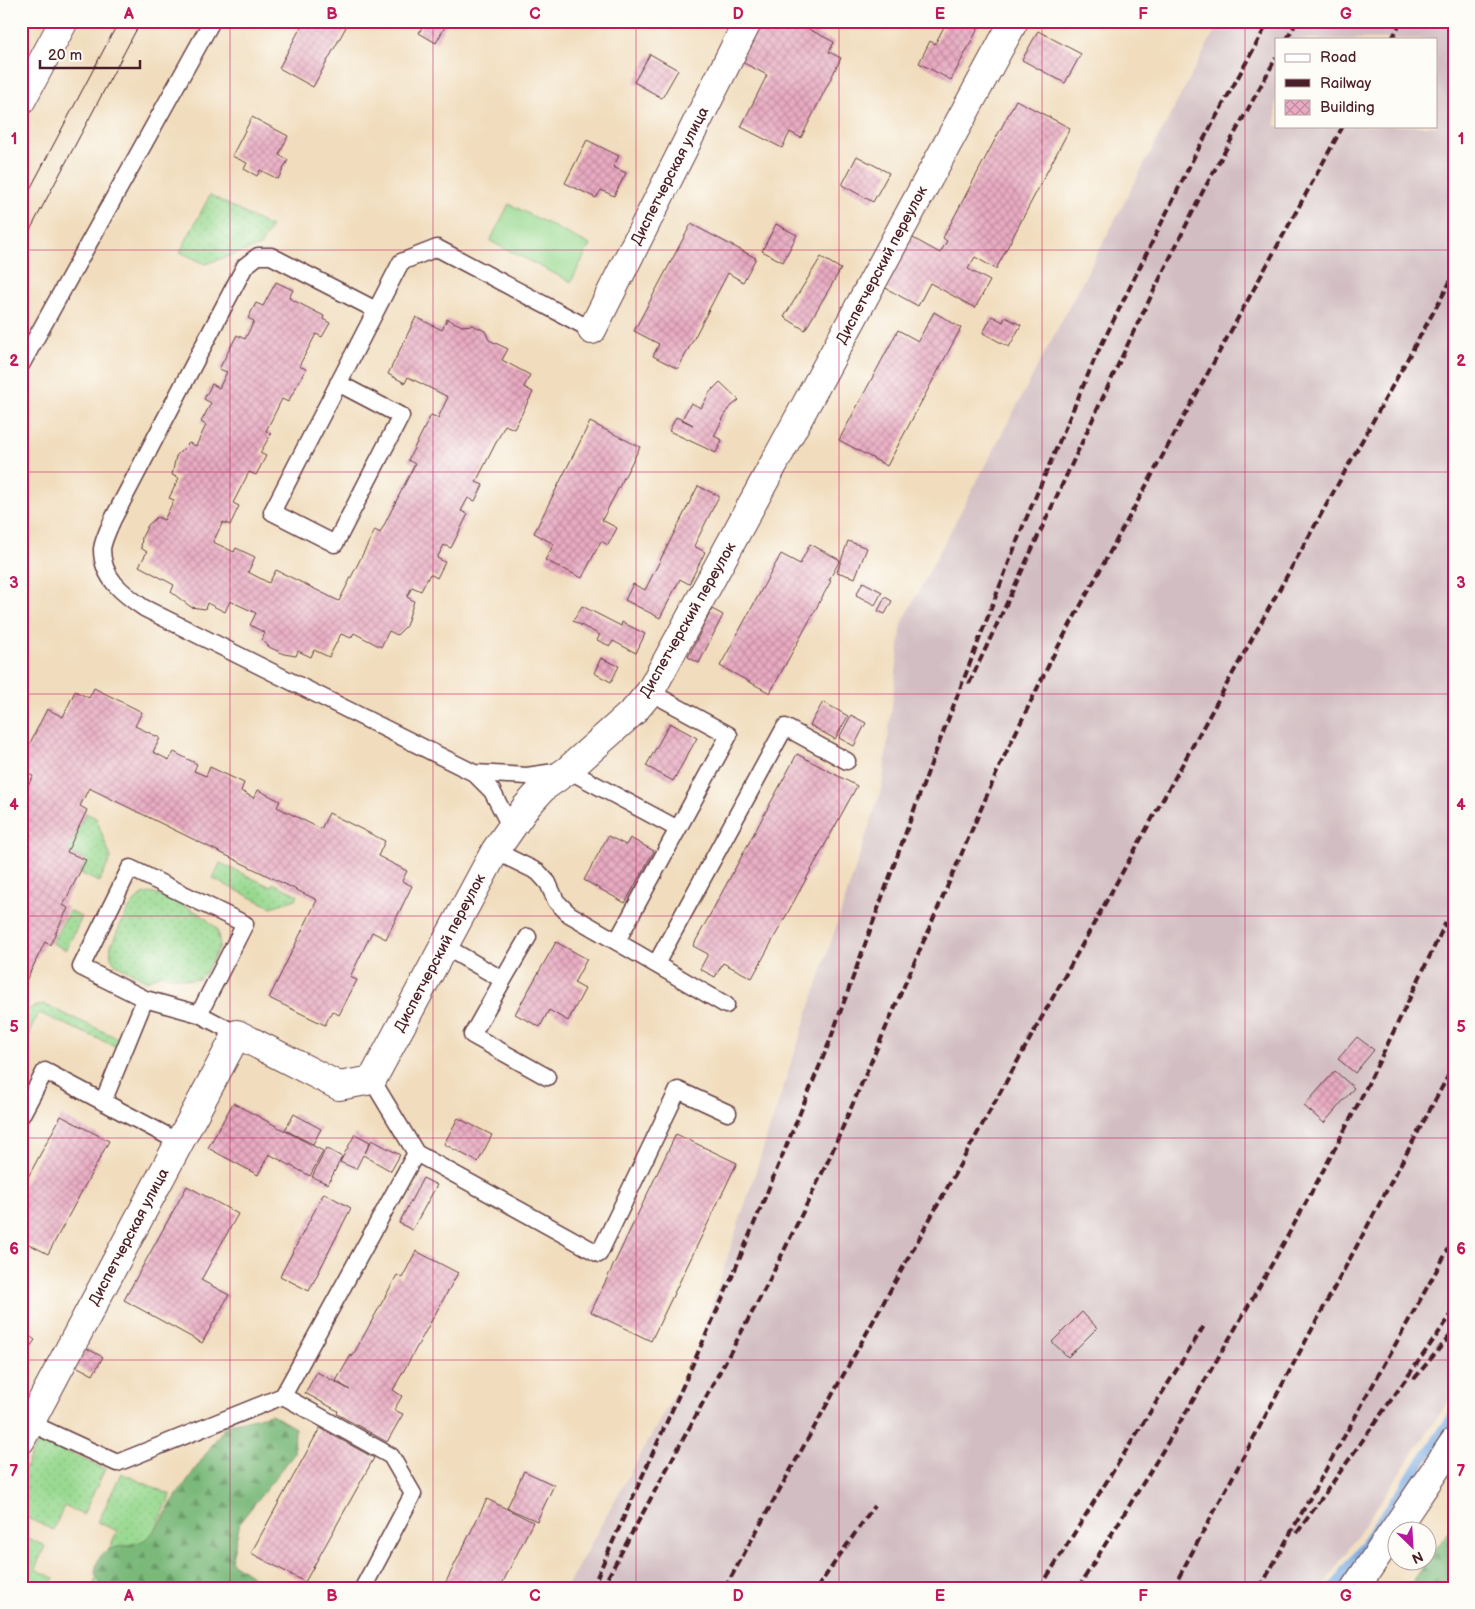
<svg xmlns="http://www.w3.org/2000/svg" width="1475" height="1609" font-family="'Balsamiq Sans',sans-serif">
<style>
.railway{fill:#d2bec2;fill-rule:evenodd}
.grass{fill:url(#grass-dots);stroke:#717c5e}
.forest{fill:url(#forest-firs);stroke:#626c52}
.pitch{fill:#98d990;stroke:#717c5e}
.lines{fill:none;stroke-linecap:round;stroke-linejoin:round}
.stream{stroke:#77a9e3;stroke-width:10}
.building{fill:url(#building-cross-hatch)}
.service-casing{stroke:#633c41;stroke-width:19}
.minor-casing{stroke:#633c41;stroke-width:30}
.primary-casing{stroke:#633c41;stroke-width:30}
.service{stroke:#fff;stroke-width:16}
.minor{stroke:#fff;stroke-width:28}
.primary{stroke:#fff;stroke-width:28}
.tram{stroke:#4a1f2b;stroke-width:1}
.rail{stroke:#4a1f2b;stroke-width:4;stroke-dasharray:8 4;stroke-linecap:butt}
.grid{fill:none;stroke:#c2185b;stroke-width:1;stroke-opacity:0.55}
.labels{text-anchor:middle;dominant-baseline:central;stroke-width:4;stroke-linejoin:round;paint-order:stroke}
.street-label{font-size:15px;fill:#4a1f2b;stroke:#fdfcf7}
.neatline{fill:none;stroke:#c2185b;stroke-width:2}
.grid-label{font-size:16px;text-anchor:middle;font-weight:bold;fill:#c2185b}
</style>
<defs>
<pattern id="grass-dots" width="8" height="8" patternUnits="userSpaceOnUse" patternTransform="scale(1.25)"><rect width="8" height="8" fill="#98d990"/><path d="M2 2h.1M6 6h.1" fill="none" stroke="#84ba7c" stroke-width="1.8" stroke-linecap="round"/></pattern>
<pattern id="forest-firs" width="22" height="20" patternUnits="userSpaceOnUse" patternTransform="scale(1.25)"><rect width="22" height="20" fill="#7ab97a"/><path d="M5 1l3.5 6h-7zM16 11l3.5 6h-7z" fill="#669664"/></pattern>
<pattern id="building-cross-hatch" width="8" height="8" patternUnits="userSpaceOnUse" patternTransform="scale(1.25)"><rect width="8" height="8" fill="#e9abc2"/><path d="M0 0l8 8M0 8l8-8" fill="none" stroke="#bf8b9e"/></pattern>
</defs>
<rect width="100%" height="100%" fill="#fdfcf7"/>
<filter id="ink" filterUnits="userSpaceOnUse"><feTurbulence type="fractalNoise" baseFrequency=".02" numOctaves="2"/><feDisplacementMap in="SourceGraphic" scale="10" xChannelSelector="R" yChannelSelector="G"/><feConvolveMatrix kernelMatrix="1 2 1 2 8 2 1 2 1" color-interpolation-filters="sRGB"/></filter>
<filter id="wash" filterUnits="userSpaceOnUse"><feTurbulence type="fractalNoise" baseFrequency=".0096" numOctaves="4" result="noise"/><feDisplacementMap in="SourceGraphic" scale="20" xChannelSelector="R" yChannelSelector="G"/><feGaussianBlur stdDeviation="1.12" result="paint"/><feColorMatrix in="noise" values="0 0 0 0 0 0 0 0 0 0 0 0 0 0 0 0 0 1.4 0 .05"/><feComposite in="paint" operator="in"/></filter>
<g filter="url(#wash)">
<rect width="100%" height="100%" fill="#f1ddbd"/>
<!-- railway -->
<path class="railway" d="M1220 21H1454V1393L1322 1588H566L694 1359 882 787 902 623ZM1276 39H1436V126H1276Z"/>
<!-- grass -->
<path class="grass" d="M210 195 271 227 260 246 205 264 180 252Z
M86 813 96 818 111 858 99 882 80 873 86 860 67 851Z
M220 863 271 887 273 883 298 895 296 899 271 907 213 879Z
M150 893 169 898 202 915 217 929 220 946 205 973 199 979 190 980 160 974 147 981 116 964C110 958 110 953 111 945 120 928 129 896 150 893Z
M69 911 82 917 66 950 52 943Z
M43 1004 120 1039 117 1047 39 1013 21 1049V1012Z
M39 1439 105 1469 83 1515 64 1506 53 1530 21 1515V1477Z
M121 1473 171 1495 129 1588H92L117 1531 98 1522Z
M21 1535 45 1546 35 1569 54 1578 50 1588H21Z"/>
<!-- forest -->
<path class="forest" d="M271 1414 295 1428 294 1454 240 1522 231 1562 270 1588H104L95 1574C98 1537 129 1552 147 1538 161 1526 164 1515 173 1501 191 1476 208 1450 226 1425Z
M1454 1524V1565L1452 1569 1454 1571V1588H1408Z"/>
<!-- pitch -->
<path class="pitch" d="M509 204 590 245 571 282 490 241Z"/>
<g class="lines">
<!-- stream -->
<path class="stream" d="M1334 1588 1454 1415"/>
</g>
<g id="blocks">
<!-- building -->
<path class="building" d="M304 21H335L346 27 313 87 279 68Z
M425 21H448L436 43 419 33Z
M760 21H793L834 42 829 52 841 58 801 138 790 132 782 148 741 127 767 75 740 61Z
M926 21H937L934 26Z
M947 21H982L951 80 919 63 930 41 935 44Z
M1038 31 1081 54 1065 83 1022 60Z
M650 54 678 70 662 98 634 82Z
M1016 100 1070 128 996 269 975 257 968 269 990 281 975 308 930 283 918 306 882 286 911 237 940 253 947 241 943 238Z
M252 117 288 136 279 155 288 160 278 179 260 170 257 176 244 169 247 163 232 156Z
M587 140 619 156 613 167 626 173 614 196 601 190 596 198 565 183Z
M857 156 889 173 873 202 842 185Z
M691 224 756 258 743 282 728 273 678 369 653 356 659 344 634 331Z
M776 224 797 235 783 262 762 251Z
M821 257 841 269 805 330 784 317Z
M276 282 293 290 289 298 324 316 323 319 330 323 322 337 316 334 299 366 306 369 288 402 282 399 266 431 271 434 260 453 266 456 256 475 249 472 233 503 239 506 230 525 223 522 213 542 234 552 236 548 255 557 248 572 269 583 276 570 339 601 375 530 380 533 415 464 408 460 431 415 438 418 448 397 408 377 405 383 388 374 416 317 442 330 447 319 462 326 473 325 485 331 489 340 508 349 502 360 530 375 524 387 533 392 514 429 505 425 476 482 483 485 475 501 468 498 461 511 468 514 451 548 444 545 437 558 445 562 437 578 430 574 421 591 412 587 407 597 414 601 406 626 397 635 389 631 381 647 354 633 351 638 341 634 329 657 314 650 311 657 298 651 296 656 284 654 269 647 262 639 265 633 250 625 256 613 230 601 225 612 207 603 205 609 191 607 171 592 174 585 139 566 147 552 141 548 142 537 148 525 157 517 164 520 174 500 169 498 179 478 172 475 176 456 189 443 196 446 206 425 201 422 211 403 204 399 212 384 219 388 227 372 219 369 237 335 245 339 254 321 248 318 256 303 263 306Z
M934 312 961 328 887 466 839 440 898 330 918 341Z
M992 316 1003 322 1005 317 1021 325 1009 347 983 333Z
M720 382 739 400 728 409 714 436 722 440 716 453 669 431 676 417 693 425 682 419 691 403 701 408 710 392Z
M590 422 640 447 602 520 617 528 608 545 601 541 582 578 545 560 554 544 534 533Z
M698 486 719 496 694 546 705 552 689 584 680 579 660 618 625 600 633 584 645 590Z
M848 541 867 548 855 578 837 572Z
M810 544 840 560 829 580 831 581 770 693 720 666 781 554 800 564Z
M863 582 882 592 875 605 856 595Z
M885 597 892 601 885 614 878 611Z
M582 606 621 626 622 622 645 634 636 653 613 641 610 646 597 640 600 635 573 621Z
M712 609 723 615 699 663 688 657Z
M601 658 619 666 611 682 594 673Z
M94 688 142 712 135 726 160 738 153 752 169 760 174 752 197 764 194 771 206 776 210 767 244 783 241 791 254 798 258 790 280 801 277 807 321 829 329 813 385 841 378 856 407 871 402 881 412 886 386 939 372 932 350 977 357 980 339 1015 332 1011 325 1025 269 998 317 900 89 788 80 806 87 810 67 852 86 860 63 905 68 908 58 928 50 945 45 942 21 991V853L31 834 21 829V799L33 776 21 770V761L47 709 63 717 75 691 89 698Z
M823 702 848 716 835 739 810 725Z
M851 715 866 723 854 746 839 738Z
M670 723 697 738 673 781 646 766Z
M797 754 857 786 752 978 723 963 715 977 700 969 708 954 693 946Z
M608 836 626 845 630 838 654 851 625 903 584 880Z
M556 942 587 959 574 983 585 989 568 1021 549 1010 540 1027 515 1014Z
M1357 1037 1374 1050 1355 1073 1338 1059Z
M1335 1071 1354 1088 1324 1123 1304 1106Z
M233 1103 323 1151 310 1176 269 1154 258 1175 208 1148Z
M294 1114 321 1129 313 1144 285 1130Z
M61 1116 109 1141 48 1254 21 1240V1190Z
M458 1118 492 1135 478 1162 444 1144Z
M355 1134 370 1142 365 1153 372 1140 400 1155 391 1171 363 1155 356 1169 340 1162Z
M676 1134 737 1163 651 1341 591 1312Z
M326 1148 342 1157 328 1184 312 1177Z
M423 1178 437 1185 412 1230 399 1223Z
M187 1186 238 1214 201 1280 229 1295 202 1343 124 1300Z
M324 1193 351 1208 309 1291 280 1276Z
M416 1251 458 1273 393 1390 402 1396 394 1410 403 1414 387 1442 337 1414 338 1411 305 1393 317 1372 350 1390 336 1381 351 1355 352 1357 397 1275 402 1278Z
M1082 1312 1097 1328 1068 1357 1052 1342Z
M21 1330 35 1340 21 1359Z
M86 1348 103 1357 93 1375 76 1366Z
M320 1428 374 1458 305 1582 251 1553Z
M524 1471 554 1485 537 1521 507 1508Z
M487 1499 533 1522 500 1588H443Z"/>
</g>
</g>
<g filter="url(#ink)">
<use href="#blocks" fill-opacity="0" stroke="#633c41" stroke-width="1"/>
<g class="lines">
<!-- service casing -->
<g class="service-casing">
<path id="service" d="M376 310 271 256H258L245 266 113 519C109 528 103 540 102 549 102 578 122 593 144 608L474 773 492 791 511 828
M21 365 212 21
M338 383 401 416 335 544 272 512 401 262 437 248 592 330
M474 773 527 776 568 770 678 829
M495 851 538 872 548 883 556 901 569 914 726 1005
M617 941 729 735 650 692
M444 946 503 980 528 937
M656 964 785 727 847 761
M503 980 472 1035 547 1077
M199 1014 245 924 130 868 81 967 145 999 199 1014 237 1034
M372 1080 416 1153 599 1254 678 1090 728 1113
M103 1102 145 999
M21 1116 45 1071 179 1142
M283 1396 391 1456 413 1494 363 1588
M30 1423 117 1463 283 1396 416 1153"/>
</g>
<!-- minor casing -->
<g class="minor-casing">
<path id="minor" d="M592 330 748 21
M21 1440 237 1034 339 1086 372 1080 495 851 526 807 544 787 568 770 634 711 650 692 1014 21
M1355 1588 1454 1442"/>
</g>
<!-- primary casing -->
<g class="primary-casing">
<path id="primary" d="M21 101 64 21"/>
</g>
<!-- service -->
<use href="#service" class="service"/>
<!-- minor -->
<use href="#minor" class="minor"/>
<!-- primary -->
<use href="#primary" class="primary"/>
<!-- tram -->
<path class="tram" d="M21 206 119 21
M21 247 141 21"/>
<!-- rail -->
<path class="rail" d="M1287 39 1297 21
M1392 39 1401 21
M969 684 1133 333 1202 193 1276 58
M1414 1379 1454 1331
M1297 1533 1454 1311
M592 1588 732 1277 829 1043 929 769 1023 526 1096 356 1194 157 1269 21
M602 1588 767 1285 828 1161 1001 763 1053 656 1343 126
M725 1588 1454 275
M817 1588 874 1506
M1040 1588 1204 1326
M1078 1588C1177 1430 1273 1270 1358 1104 1388 1044 1417 983 1446 922
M1173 1588 1454 1065
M1260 1588 1454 1239"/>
</g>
</g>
<!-- grid -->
<path class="grid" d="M230 21V1588M433 21V1588M636 21V1588M839 21V1588M1042 21V1588M1245 21V1588M21 250H1454M21 472H1454M21 694H1454M21 916H1454M21 1138H1454M21 1360H1454"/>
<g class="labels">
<!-- street labels -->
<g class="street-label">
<text transform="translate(670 176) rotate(-63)">Диспетчерская улица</text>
<text transform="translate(882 265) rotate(-62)">Диспетчерский переулок</text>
<text transform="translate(688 620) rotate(-60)">Диспетчерский переулок</text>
<text transform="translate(440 953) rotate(-62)">Диспетчерский переулок</text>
<text transform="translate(129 1237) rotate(-62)">Диспетчерская улица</text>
</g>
</g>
<!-- margin -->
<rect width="1475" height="1609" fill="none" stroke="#fdfcf7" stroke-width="55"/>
<!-- legend -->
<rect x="1275" y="38" width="162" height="90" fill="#fdfcf7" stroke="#b5a4a5"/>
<rect x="1285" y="54" width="25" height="8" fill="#ffffff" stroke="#b5a4a5"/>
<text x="1320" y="62" font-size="15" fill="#4a1f2b">Road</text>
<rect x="1285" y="79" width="25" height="8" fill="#4a1f2b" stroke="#b5a4a5"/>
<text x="1320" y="88" font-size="15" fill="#4a1f2b">Railway</text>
<rect x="1285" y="100" width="25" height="15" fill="url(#building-cross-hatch)" stroke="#b5a4a5"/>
<text x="1320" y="112" font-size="15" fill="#4a1f2b">Building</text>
<!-- north arrow -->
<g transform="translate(1412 1546) rotate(155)"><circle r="24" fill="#fdfcf7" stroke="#b5a4a5"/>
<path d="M0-4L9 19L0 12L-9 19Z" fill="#b5179e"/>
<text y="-8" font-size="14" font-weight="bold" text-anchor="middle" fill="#4a1f2b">N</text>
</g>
<!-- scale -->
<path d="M40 60v8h100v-8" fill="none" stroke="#4a1f2b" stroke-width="2.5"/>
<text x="48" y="60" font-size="15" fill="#4a1f2b" stroke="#fdfcf7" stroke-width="4" paint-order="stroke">20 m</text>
<rect x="28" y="28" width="1420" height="1554" class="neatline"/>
<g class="grid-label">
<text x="129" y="19">A</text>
<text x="332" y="19">B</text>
<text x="535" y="19">C</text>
<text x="738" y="19">D</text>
<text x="940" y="19">E</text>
<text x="1143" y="19">F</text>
<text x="1346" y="19">G</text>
<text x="14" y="144">1</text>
<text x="1461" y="144">1</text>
<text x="14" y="366">2</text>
<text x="1461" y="366">2</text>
<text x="14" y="588">3</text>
<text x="1461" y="588">3</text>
<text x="14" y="810">4</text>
<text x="1461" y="810">4</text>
<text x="14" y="1032">5</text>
<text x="1461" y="1032">5</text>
<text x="14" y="1254">6</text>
<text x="1461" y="1254">6</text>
<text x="14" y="1476">7</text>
<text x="1461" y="1476">7</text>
<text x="129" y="1601">A</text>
<text x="332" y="1601">B</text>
<text x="535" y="1601">C</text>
<text x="738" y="1601">D</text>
<text x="940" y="1601">E</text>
<text x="1143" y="1601">F</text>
<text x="1346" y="1601">G</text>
</g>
</svg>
